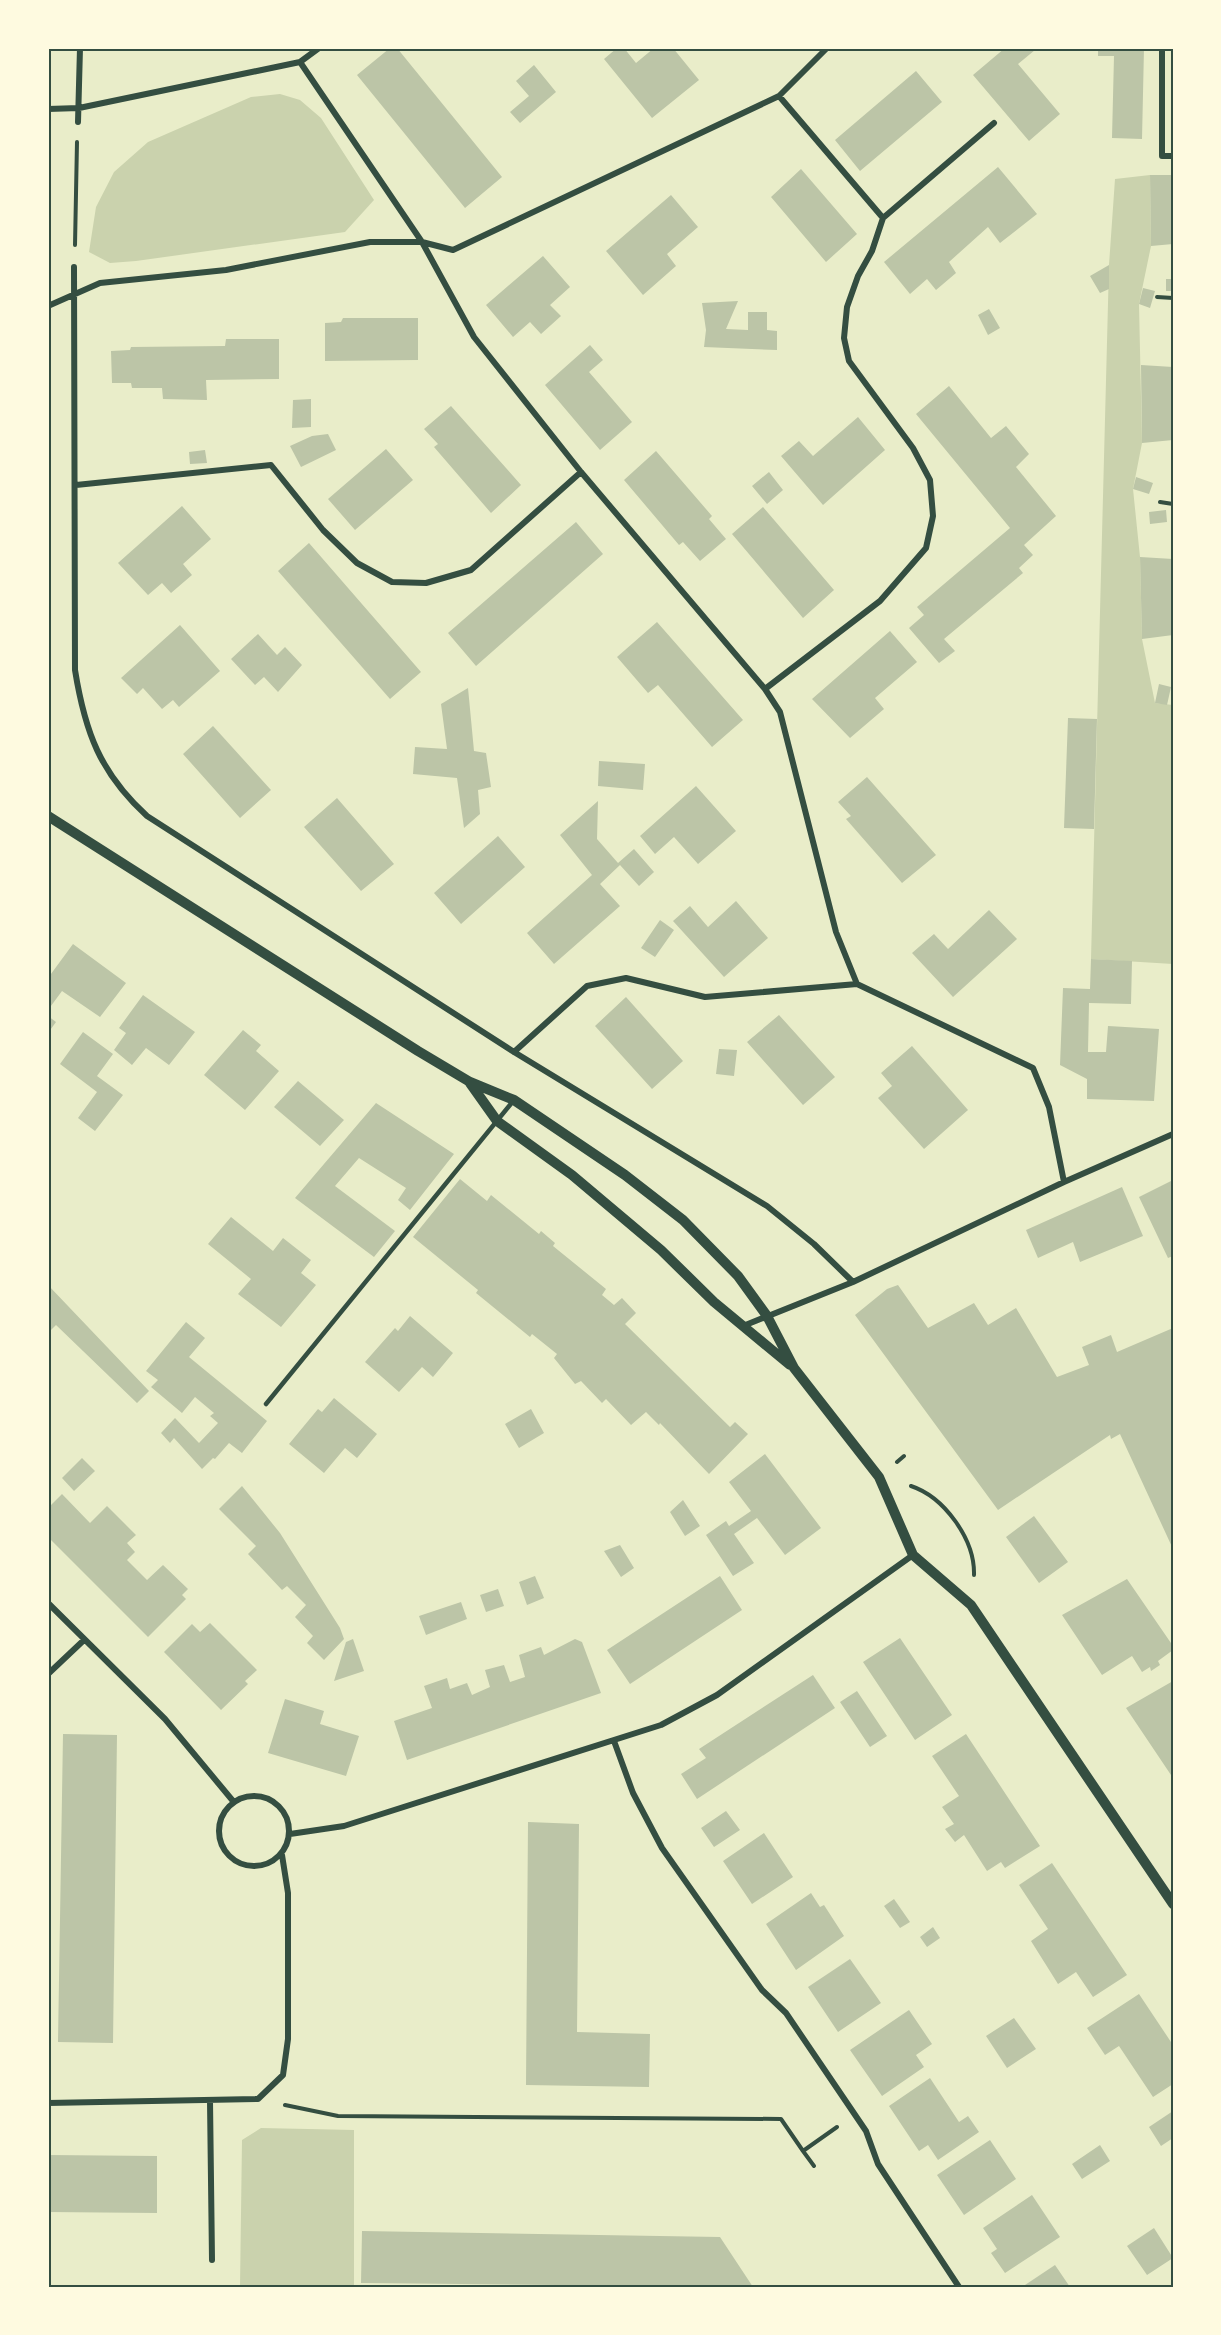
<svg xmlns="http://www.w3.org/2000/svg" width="1221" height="2335" font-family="'Open Sans',sans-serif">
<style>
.green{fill:#cad2ad}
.building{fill:#bcc5a7}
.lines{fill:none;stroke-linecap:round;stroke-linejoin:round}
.path{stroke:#344e41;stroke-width:4}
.service{stroke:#344e41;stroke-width:4.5}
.minor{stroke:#344e41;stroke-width:6}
.tertiary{stroke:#344e41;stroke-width:10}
.neatline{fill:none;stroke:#344e41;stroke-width:2}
</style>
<rect width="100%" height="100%" fill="#e9edc9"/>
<!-- green -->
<path class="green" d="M280 94 300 100 321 118 374 200 345 232 136 261 110 263 89 252 96 207 114 172 148 142 251 97Z
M1150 175 1151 246 1139 304 1142 443 1133 489 1140 557 1142 639 1155 703 1173 705V964L1091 959 1109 265 1115 179Z
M261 2128 354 2130V2287H240L242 2140Z"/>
<!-- building -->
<path class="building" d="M390 48H397L502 177 465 208 357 75Z
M617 48H624L636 63 654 48H673L699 80 652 118 604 59Z
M1005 48 1035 50 1018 64 1060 114 1029 141 973 75Z
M1098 48H1144L1142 139 1112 138 1114 56H1098Z
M534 65 556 92 520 123 510 112 529 96 516 81Z
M916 71 942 102 860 171 835 140Z
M998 167 1037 214 1000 243 988 227 949 262 956 273 936 290 927 279 910 294 884 262Z
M801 169 857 234 826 262 771 197Z
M1150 175H1173V244L1151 246Z
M671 195 698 227 667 254 676 266 643 295 606 251Z
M543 256 570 287 550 305 561 316 541 334 530 322 513 337 486 305Z
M1109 265V289L1100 293 1090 276Z
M1166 279H1173V291H1166Z
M1143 288 1155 291 1150 308 1139 304Z
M738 301 726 329 748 330V312H767V330L777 331V350L704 347 706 330 702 303Z
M989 309 1000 328 988 335 978 315Z
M343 318H418V360L325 361V323L341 322Z
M226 339H279V379L206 380 207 400 163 399 162 388H132L131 383H112L111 351 130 350 131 347 225 346Z
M590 345 603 360 589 372 632 422 600 450 545 385Z
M1141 365 1173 367V440L1142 443Z
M949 386 991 438 1006 426 1029 454 1016 467 1056 516 1024 545 1033 555 1019 568 1023 573 944 639 955 651 939 663 909 628 924 615 917 607 1010 528 916 414Z
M311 399V427L292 428 293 400Z
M451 406 521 485 491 513 434 447 438 444 424 429Z
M858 417 885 450 823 505 781 456 799 441 813 456Z
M328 434 336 450 301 467 290 446 312 436Z
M386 449 413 480 355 530 328 499Z
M205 450 207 463 190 464 189 452Z
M656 451 712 516 709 519 726 539 700 561 683 542 679 545 624 480Z
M769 472 783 490 767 504 752 486Z
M1136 477 1153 483 1149 494 1133 489Z
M182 506 211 539 183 564 192 575 171 593 162 583 148 595 118 563Z
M763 507 834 590 803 618 732 534Z
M1166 510 1167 522 1150 524 1149 512Z
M576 522 603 554 476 666 448 633Z
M309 543 421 672 390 699 278 571Z
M1140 557 1173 559V635L1142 639Z
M657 622 743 720 712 747 658 685 648 693 617 657Z
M180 625 220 671 179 707 173 700 162 709 143 688 137 694 121 678Z
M890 631 917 662 875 698 884 709 850 738 812 699Z
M258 634 277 655 285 647 302 665 278 692 264 677 255 685 231 659Z
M1159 684 1171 687 1167 705 1155 703Z
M468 688 474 751 486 753 491 787 478 790 480 814 464 828 457 778 413 774 415 747 447 749 441 704Z
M1068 718 1097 719 1094 829 1064 828Z
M213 726 271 790 240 818 183 754Z
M599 761 645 764 643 790 598 786Z
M867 777 936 855 902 883 846 819 851 816 838 802Z
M696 786 736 831 698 864 674 837 655 854 640 836Z
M337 798 394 864 361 891 304 827Z
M598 801 597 839 618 863 634 849 654 872 639 886 620 865 600 884 620 906 554 964 527 933 592 875 560 835Z
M498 836 525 867 461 924 434 893Z
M736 901 768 938 724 977 673 921 690 906 708 927Z
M989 910 1017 939 953 997 912 953 934 934 948 949Z
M660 920 674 930 655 957 641 948Z
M73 944 126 983 100 1017 62 991 48 1010V978Z
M1091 959 1132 961 1131 1004 1089 1003 1088 1052H1106L1108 1026 1159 1029 1154 1101 1087 1099V1079L1060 1065 1063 988 1090 989Z
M143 995 195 1032 169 1065 146 1048 132 1065 114 1050 126 1033 119 1028Z
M626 997 683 1061 652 1089 595 1026Z
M779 1015 835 1077 803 1105 747 1042Z
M48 1016 56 1022 48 1033Z
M243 1030 261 1045 256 1051 279 1071 245 1110 204 1075Z
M83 1032 113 1054 97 1076 123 1095 95 1131 78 1118 97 1092 60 1064Z
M912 1046 968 1110 924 1149 878 1098 892 1086 881 1073Z
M719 1049 737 1050 734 1076 716 1074Z
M298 1081 344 1120 320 1146 274 1107Z
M376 1103 454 1154 410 1210 398 1200 406 1188 359 1158 335 1186 395 1231 374 1257 295 1198Z
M460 1179 487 1201 491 1195 539 1234 541 1231 555 1243 553 1246 606 1289 602 1295 614 1305 622 1298 636 1313 625 1324 730 1427 735 1422 748 1434 709 1474 660 1423 659 1425 646 1412 631 1425 606 1399 602 1403 581 1381 575 1384 554 1358 557 1354 532 1334 530 1337 476 1293 478 1290 413 1237Z
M1173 1180V1256L1168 1258 1139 1197Z
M1122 1187 1143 1236 1080 1262 1073 1242 1038 1258 1026 1230Z
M231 1217 273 1251 283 1238 311 1260 301 1273 316 1285 281 1327 238 1294 251 1279 208 1244Z
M48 1285 149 1391 137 1403 56 1325 48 1333Z
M898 1285 928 1328 974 1303 988 1325 1016 1308 1057 1377 1089 1365 1082 1347 1111 1335 1117 1352 1173 1328V1549L1120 1434 1111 1439 1110 1435 998 1510 855 1315 887 1289Z
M410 1316 453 1353 433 1377 422 1367 399 1392 365 1362 395 1328 398 1331Z
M186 1322 205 1338 189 1357 267 1421 242 1453 229 1443 215 1459 213 1458 202 1469 174 1438 170 1443 161 1433 175 1418 199 1443 218 1423 210 1416 214 1413 195 1397 182 1413 151 1387 158 1380 146 1371Z
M334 1398 377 1434 357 1458 345 1448 324 1473 289 1444 318 1409 322 1412Z
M531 1409 544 1433 519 1448 505 1424Z
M765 1454 821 1528 785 1555 757 1518 734 1534 754 1563 733 1576 706 1535 726 1521 729 1526 751 1511 729 1482Z
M82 1458 95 1471 74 1491 62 1478Z
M242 1486 280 1533 340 1628 344 1639 324 1660 307 1643 313 1636 295 1617 306 1605 287 1586 282 1590 248 1554 256 1546 219 1509Z
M62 1494 90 1523 107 1506 136 1535 127 1543 135 1552 127 1560 147 1580 163 1565 188 1589 182 1595 186 1599 148 1637 48 1537V1508Z
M683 1500 700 1526 685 1536 670 1512Z
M1034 1516 1068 1562 1039 1583 1006 1537Z
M620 1545 634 1568 621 1577 604 1551Z
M535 1576 544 1598 527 1605 519 1582Z
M720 1576 742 1610 630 1684 607 1650Z
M1127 1579 1173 1646V1650L1158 1661 1160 1665 1151 1671 1150 1667 1142 1672 1132 1656 1102 1675 1062 1615Z
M498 1589 504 1606 486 1612 480 1595Z
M461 1602 467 1619 426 1635 419 1616Z
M210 1623 257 1670 245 1681 248 1684 221 1710 164 1652 192 1624 200 1632Z
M900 1638 952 1715 915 1740 863 1662Z
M353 1639 364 1671 334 1681 346 1642Z
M575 1639 582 1642 601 1693 407 1760 394 1721 432 1708 424 1686 447 1678 450 1689 467 1683 472 1695 490 1687 485 1670 504 1665 510 1682 525 1677 519 1655 541 1647 544 1655Z
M813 1675 835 1708 697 1799 681 1774 706 1758 699 1749Z
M1173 1681V1778L1126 1708Z
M857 1691 887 1736 870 1747 840 1702Z
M285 1699 324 1711 320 1724 359 1736 346 1776 268 1753Z
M63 1734 117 1735 113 2043 58 2042Z
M966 1734 1040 1846 1005 1868 1001 1862 987 1871 964 1835 955 1842 945 1829 954 1824 942 1807 959 1796 932 1756Z
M726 1811 740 1830 714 1847 701 1828Z
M528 1822 579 1824 577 2032 650 2034 649 2087 526 2085Z
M764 1833 793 1877 752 1904 723 1861Z
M1052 1863 1127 1975 1093 1997 1076 1972 1058 1984 1031 1941 1048 1929 1019 1885Z
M811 1893 820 1907 824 1905 844 1936 796 1970 766 1924Z
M894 1899 910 1922 900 1928 884 1906Z
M933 1927 940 1938 927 1947 920 1937Z
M850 1959 881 2003 838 2032 808 1987Z
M1139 1994 1173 2045V2084L1153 2097 1119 2046 1105 2055 1087 2028Z
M909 2010 932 2044 916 2055 924 2067 882 2096 850 2050Z
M1014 2018 1036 2049 1007 2068 986 2036Z
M930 2078 959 2122 968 2116 979 2132 938 2160 928 2145 919 2151 889 2106Z
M1173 2111V2138L1161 2146 1149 2127Z
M990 2140 1016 2179 964 2215 937 2175Z
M1100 2145 1110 2161 1082 2179 1072 2164Z
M48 2155 157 2156V2213L48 2212Z
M1032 2195 1060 2237 1005 2273 991 2253 997 2249 983 2228Z
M1154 2228 1173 2258 1147 2275 1127 2246Z
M362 2231 720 2237 753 2287 361 2283Z
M1055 2265 1070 2287H1022Z"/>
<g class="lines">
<!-- path -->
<path class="path" d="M75 245 77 142
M1157 297 1173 298
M1160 502 1173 504
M897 1462 904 1456
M911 1486C944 1497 975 1539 974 1575
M285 2105 338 2116 781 2119 803 2151 837 2127
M803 2151 814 2166"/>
<!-- service -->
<path class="service" d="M266 1404 514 1100"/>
<!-- minor -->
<path class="minor" d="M1162 48V156H1173
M300 62 422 242 474 337 581 472 765 689 780 712 836 932 857 984
M48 109 79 108 300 62 319 48
M78 122 80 48
M883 218 994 123
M74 267 75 670C85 732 100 773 147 816L514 1052 767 1206 814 1244 853 1282
M48 306 100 283 226 270 370 242H422L453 250 779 96 827 48
M76 485 271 465 323 530 357 563 392 582 426 583 471 570 581 472
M765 689 880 601 926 548 933 516 930 480 913 448 849 361 844 338 847 307 858 276 872 251 883 218 779 96
M514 1052 587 986 626 978 705 997 857 984 1033 1068 1049 1107 1064 1182
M743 1326 853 1282 1064 1182 1173 1134
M48 1603 165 1719 233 1801
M48 1674 84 1640
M614 1741 633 1793 662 1848 762 1990 786 2013 866 2131 878 2164 959 2287
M219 1831a35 35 0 1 1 70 0a35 35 0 1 1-70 0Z
M290 1834 344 1826 661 1725 717 1695 913 1555
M210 2101 212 2260
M48 2103 258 2099 283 2075 288 2039V1893L282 1855"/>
<!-- tertiary -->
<path class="tertiary" d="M48 816 418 1051 470 1082 514 1100 625 1175 683 1220 738 1276 767 1316 794 1368 879 1477 913 1555 971 1605 1173 1904
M470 1083 497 1121 572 1175 661 1250 714 1302 790 1365"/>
</g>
<!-- border -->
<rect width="1221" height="2335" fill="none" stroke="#fefae0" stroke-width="99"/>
<rect x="50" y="50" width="1122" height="2236" class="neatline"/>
</svg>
